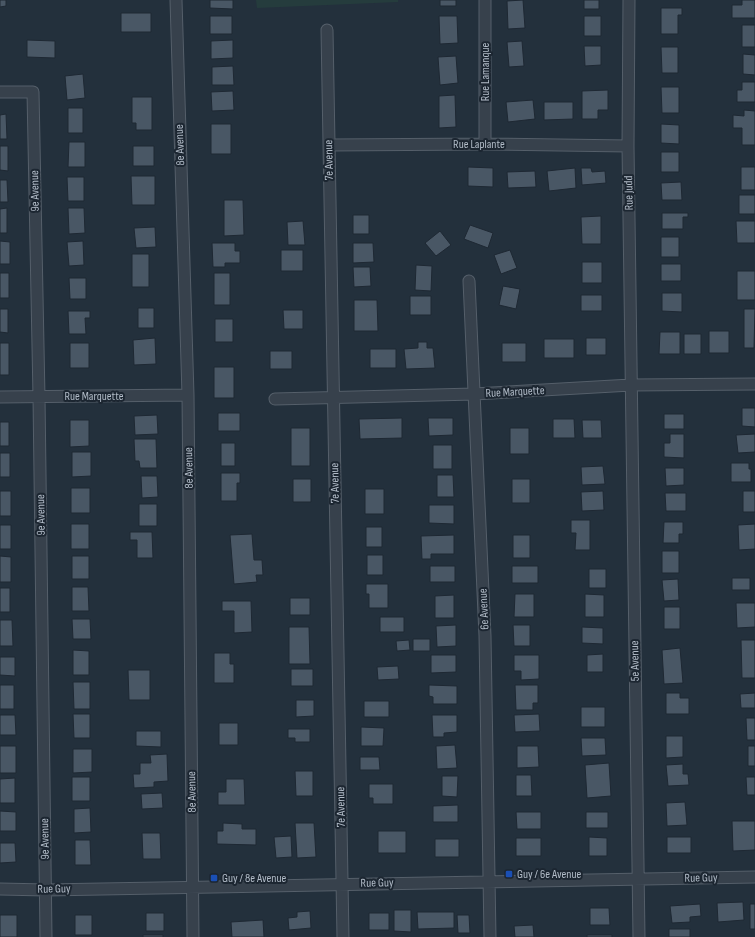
<svg xmlns="http://www.w3.org/2000/svg" width="755" height="937" font-family="'Sofia Sans Condensed',sans-serif">
<style>
.green{fill:#253c3d}
.building{fill:#495765;stroke:#1e2833}
.lines{fill:none;stroke-linecap:round;stroke-linejoin:round}
.street-casing{stroke:#555f6a;stroke-width:13}
.street{stroke:#37414c;stroke-width:11}
.transit-dot{fill:#1a4fb4;stroke:#1c2631;stroke-width:1.5}
.labels{text-anchor:middle;dominant-baseline:central;stroke-width:4;stroke-linejoin:round;paint-order:stroke}
.street-label{font-size:12px;fill:#b2bcc8;stroke:#1c2631}
.poi-label{font-size:12px;fill:#b2bcc8;stroke:#1c2631;text-anchor:start}
</style>
<rect width="100%" height="100%" fill="#23303c"/>
<!-- green -->
<path class="green" d="M256 0H398V2L257 8Z"/>
<!-- building -->
<path class="building" d="M0 0H6V6L0 7Z
M210 0H233V9L210 8Z
M440 0H456V6H440Z
M523 0 525 28 508 29 507 1Z
M584 0H599V9H584Z
M742 0H755V18H732V5H742Z
M661 8H682V15H678V34H661Z
M121 13H151V32H121Z
M210 16H232V34H210Z
M439 16H457L458 43 440 44Z
M584 16H601V36H584Z
M742 25H755V47H742Z
M27 40 55 41V58L27 57Z
M233 40V58L211 59V41Z
M522 41 524 66 509 67 507 42Z
M584 46H601V65L585 66Z
M661 47H678V73H662Z
M743 54 755 55V75L743 74Z
M456 56 458 83 440 85 438 57Z
M233 66 234 85H212V67Z
M83 74 85 98 67 100 65 76Z
M742 82H755V102H737V90H742Z
M661 87H679V113H662Z
M608 90V110H598V119H582V91Z
M233 91 234 110 212 111 211 92Z
M455 95 456 127 439 128V96Z
M132 97H152V130H136V123H132Z
M533 100 535 119 508 122 506 102Z
M544 102H573V119L544 120Z
M68 108H83V133H68Z
M744 110 755 111V145H742V128H733V115L744 116Z
M6 114 7 139H0V115Z
M211 124H231V154H211Z
M661 124 679 125V144L661 143Z
M69 142H85V167H68Z
M0 146H8V171L0 170Z
M133 146H154V166H133Z
M661 152H679V172H661Z
M468 167 493 168V187L468 186Z
M741 167H755V190H741Z
M575 168 576 188 549 191 547 171Z
M581 168H591L592 172 605 171 606 183 582 185Z
M535 171 536 187 508 188 507 172Z
M131 176H155V205H132Z
M67 177H84V201H68Z
M0 180H7L8 202H0Z
M681 182 682 200H662L661 183Z
M739 195H755V214H739Z
M224 200H243L244 235 224 236Z
M7 208V233H0V209Z
M68 208H84L85 233 69 234Z
M662 213H688V217H683V229H662Z
M353 215H369V234H353Z
M601 216V244H582L581 217Z
M303 221 305 245H288L287 222Z
M736 221H755V243H737Z
M470 225 493 233 488 248 464 239Z
M155 227 156 247 136 248 134 228Z
M440 231 451 245 436 256 425 243Z
M661 237H679V257H661Z
M0 241 10 242V264H0Z
M83 241 84 265 69 266 67 242Z
M212 243H235V251H240V263H225V267H213Z
M353 243H373L374 262 353 263Z
M281 250H303V271H281Z
M510 250 517 268 501 274 494 255Z
M132 254H149V287H132Z
M582 262H602V283H582Z
M661 264H681V281H661Z
M416 265 432 266 431 291 415 290Z
M353 267H370L371 286 354 287Z
M737 271H755V300H737Z
M0 273H9V298H0Z
M214 273H230V305H214Z
M69 278H86V299H70Z
M503 286 520 289 516 309 499 305Z
M662 293H682V312L662 311Z
M581 295H602V311H581Z
M410 296H431V315H410Z
M354 300H377L378 331H354Z
M138 308H154V328H138Z
M0 309H8V333L0 332Z
M744 309H755L754 348H744Z
M283 310H303V329H284Z
M68 311H90V318H85L86 334H69Z
M215 319H233V342H215Z
M709 331H729V353H709Z
M660 332H680V354H659Z
M684 334H701V354H684Z
M155 338 156 364 134 365 133 340Z
M586 338H606V355H586Z
M544 339H574V358H544Z
M418 342H427V348H433L435 368 406 369 404 349 418 348Z
M0 343H9V375H0Z
M70 343H89V368H70Z
M502 343H526V362H502Z
M370 349H396V368H370Z
M270 351H292V369H270Z
M214 367H234V398H214Z
M742 408H755V427L742 426Z
M218 413H240V431H218Z
M664 414H684V429H664Z
M157 415 158 434 135 435 134 416Z
M402 418V438L360 439 359 419Z
M428 418H453V435L429 436Z
M553 419H574L575 438H553Z
M70 420H89V446L70 447Z
M582 420H601L602 438H583Z
M0 422H9V446H0Z
M291 428H310V466H291Z
M510 428H529V454H510Z
M670 434H684V458L664 457V443H670Z
M755 434V452L738 453 736 435Z
M134 439H156L157 468H140L139 461H135Z
M221 443H235V466H221Z
M433 445H452V469H433Z
M72 452H91V476L72 477Z
M0 453H10V477H0Z
M731 463H749V469H751V482H731Z
M603 466 605 484 582 485 581 467Z
M665 468H684V485L666 486Z
M221 473H240V483H237V501H221Z
M437 475H453L454 497H437Z
M141 476H157L158 497 142 498Z
M293 479H311V502H293Z
M512 479H530V503H512Z
M71 488H90V513H71Z
M365 489H384V514H365Z
M0 491H11V516H0Z
M603 491 604 510 582 511 581 492Z
M743 491H755V512H743Z
M665 493H686V511H666Z
M139 504H157V526H139Z
M429 505H454V524L429 523Z
M571 520H590V550H575L576 533H571Z
M664 522H683V534H679V543H663Z
M71 524H89V549H71Z
M755 524V549L739 550 738 525Z
M0 525H11V549H0Z
M366 527H382V547H366Z
M130 532H152L153 558H137V540H130Z
M252 534 254 560H262L263 575H256L257 582 234 584 230 535Z
M454 535V554H431V559H422L421 536Z
M513 535H530V558H513Z
M662 551H679V573H662Z
M367 555H383V575H367Z
M0 556 11 557V582H0Z
M72 556H89V579H72Z
M430 566H455V582H430Z
M512 566H538V583H512Z
M589 569H606V588H589Z
M732 578H750V590H732Z
M678 579 679 600 664 601 662 580Z
M366 584H388V608H369V594H366Z
M72 587H88L89 611H72Z
M0 588H10V612H0Z
M515 594H534V617H514Z
M585 594 604 595V617H585Z
M454 595V618H435V596Z
M290 598H310V615H290Z
M222 601H251L252 632 234 633V611H222Z
M736 603H755V627L737 628Z
M664 607H680V629H664Z
M380 617H404V632H380Z
M72 619H90L91 639H73Z
M0 620H12L13 646H0Z
M456 625V646L437 647 436 626Z
M513 625H530V646H514Z
M289 627H309L310 664H289Z
M582 627 603 628V644L582 643Z
M413 639H430V651H413Z
M409 640 410 650 397 651 396 641Z
M741 640H755V678H742Z
M680 648 683 683 664 684 662 650Z
M73 650 89 651V675H73Z
M214 653H230V664H234V683H214Z
M603 654V672H587V655Z
M431 655H456V672L431 673Z
M514 655H539V679L521 680V671H514Z
M0 657H15V676L0 675Z
M398 666 399 679 378 680 377 667Z
M291 669H313V686H291Z
M128 670H150V700H129Z
M73 682H90V709H74Z
M0 685H14V709H0Z
M429 685 457 686V704H433V697L429 696Z
M515 685H538V703H533V710H516Z
M666 693H680V698H689V714H666Z
M755 693V708H741L740 694Z
M296 700H314V716L296 717Z
M364 701H389V717H364Z
M581 707H605V727H581Z
M73 714H90V738H74Z
M539 714 540 731 515 732 514 715Z
M0 715H15L16 735H0Z
M432 715H457V732L444 733V737H433Z
M746 718H755V740H747Z
M219 723H238V745H219Z
M361 727 384 728 383 746H361Z
M288 729H310V742H295V738H288Z
M136 731H161V747L136 746Z
M666 736H683V757L666 758Z
M581 738H605L606 755 582 756Z
M455 745 457 768 437 769 436 746Z
M0 746H16V773H0Z
M517 746H538L539 767 517 768Z
M748 746H755V766H748Z
M73 749H92V772L73 773Z
M167 754 168 781 154 782V787L134 788 133 774H140V763H151L150 755Z
M360 757H379L380 770H360Z
M609 763 611 796 587 798 585 765Z
M683 764V774H688L689 785 668 786 666 765Z
M295 771H313V796H296Z
M516 775H531L532 796H516Z
M442 776H458L457 797 442 796Z
M72 777H90V801H72Z
M746 777H755V795H747Z
M15 778V803H0V779Z
M226 779H244L245 805H218V792H226Z
M369 784H393V804H373V798H369Z
M162 793 163 808 142 809 141 794Z
M685 802 687 825 667 826 666 803Z
M458 805V822H433V806Z
M90 808 91 832 74 833V809Z
M0 811 16 812V831H0Z
M516 812H541V829H517Z
M586 812H608V828H586Z
M732 821H755V850L733 851Z
M223 823 242 824V829H256V845L217 844V831H223Z
M295 823H314L316 857 297 858Z
M378 831H406V853H378Z
M142 833H160L161 859H143Z
M291 836 292 857 276 858 274 837Z
M589 837 607 838V856H589Z
M667 837H691V853H667Z
M516 838H541V856H516Z
M435 839H459V857H435Z
M75 840H90L91 865H75Z
M0 843H15L16 862 0 863Z
M743 902 744 920 718 922 717 903Z
M700 904 701 916 690 917V922L672 923 670 906Z
M750 904H755V929H750Z
M590 908H609L610 925H590Z
M394 910H411V932L394 931Z
M310 911 311 928 289 930 288 918 297 917V912Z
M417 912H454V928L418 929Z
M146 913H164V931H146Z
M369 913H389V930H369Z
M0 915H17V937H0Z
M75 915H92V935H75Z
M457 915H469L470 933H458Z
M263 920 264 937H232L231 922Z
M533 925 534 937H515L514 926Z
M669 929H690V937H669Z
M143 935H163V937H143Z
M587 935H612V937H587Z"/>
<g class="lines">
<!-- street casing -->
<g class="street-casing">
<path id="street" d="M176 0 188 395 193 937
M629 0 628 146 639 937
M327 30 343 937
M0 92H33L39 397 46 937
M485 144V0
M329 145 485 144 628 146
M469 281 485 636 490 937
M0 397 188 395
M275 399 474 394 631 385 755 384
M0 889 46 890 755 877"/>
</g>
<!-- street -->
<use href="#street" class="street"/>
</g>
<!-- markers -->
<g class="transit-dot">
<rect x="505" y="870" width="8" height="8" rx="2"/>
<rect x="210" y="874" width="8" height="8" rx="2"/>
</g>
<g class="labels">
<!-- street labels -->
<g class="street-label">
<text transform="translate(485 72) rotate(-90)">Rue Lamanque</text>
<text x="479" y="144">Rue Laplante</text>
<text transform="translate(180 145) rotate(-92)">8e Avenue</text>
<text transform="translate(329 160) rotate(-91)">7e Avenue</text>
<text transform="translate(35 191) rotate(-91)">9e Avenue</text>
<text transform="translate(629 193) rotate(-91)">Rue Judd</text>
<text transform="translate(515 392) rotate(-3)">Rue Marquette</text>
<text x="94" y="396">Rue Marquette</text>
<text transform="translate(189 468) rotate(-91)">8e Avenue</text>
<text transform="translate(335 483) rotate(-91)">7e Avenue</text>
<text transform="translate(41 515) rotate(-91)">9e Avenue</text>
<text transform="translate(484 609) rotate(-93)">6e Avenue</text>
<text transform="translate(635 661) rotate(-91)">5e Avenue</text>
<text transform="translate(192 792) rotate(-91)">8e Avenue</text>
<text transform="translate(341 807) rotate(-91)">7e Avenue</text>
<text transform="translate(45 839) rotate(-91)">9e Avenue</text>
<text transform="translate(701 878) rotate(-1)">Rue Guy</text>
<text transform="translate(377 883) rotate(-1)">Rue Guy</text>
<text transform="translate(54 889) rotate(-1)">Rue Guy</text>
</g>
<!-- poi labels -->
<g class="poi-label">
<text x="517" y="874">Guy / 6e Avenue</text>
<text x="222" y="878">Guy / 8e Avenue</text>
</g>
</g>
</svg>
